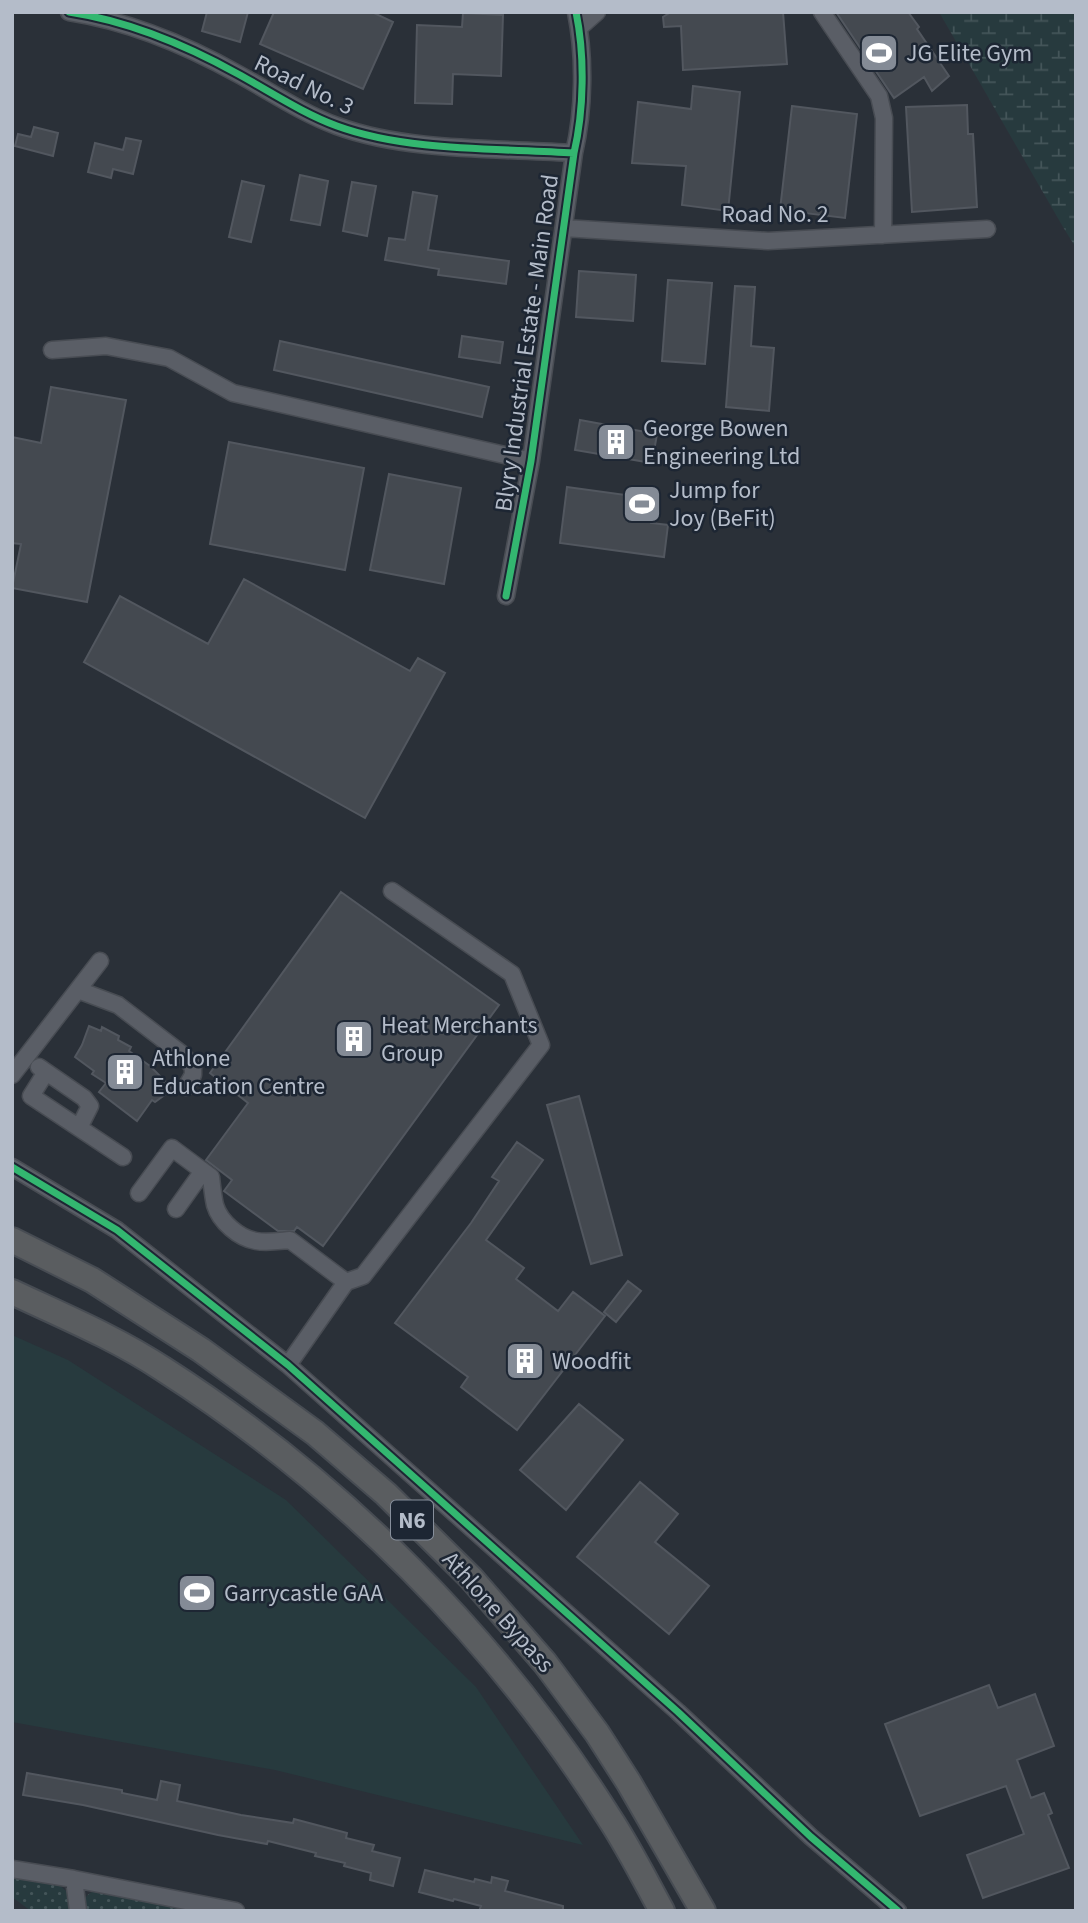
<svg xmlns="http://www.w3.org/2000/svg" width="1088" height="1923" font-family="'Source Sans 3',sans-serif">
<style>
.grass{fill:url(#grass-dots)}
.wetland{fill:url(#wetland-marsh)}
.pitch{fill:#273a3e}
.building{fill:#444950;stroke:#52575f;stroke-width:2}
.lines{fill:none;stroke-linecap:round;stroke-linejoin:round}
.minor-casing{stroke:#484c53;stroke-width:19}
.highway-casing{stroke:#474c53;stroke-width:28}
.minor{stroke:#5a5e66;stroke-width:16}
.highway{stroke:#5a5d60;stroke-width:24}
.cycleway-casing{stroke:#1d2633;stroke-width:11}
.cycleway{stroke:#33b770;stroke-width:7}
.labels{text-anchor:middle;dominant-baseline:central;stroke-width:5;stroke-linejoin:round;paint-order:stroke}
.shield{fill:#1d2633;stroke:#878f9c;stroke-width:2}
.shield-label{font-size:23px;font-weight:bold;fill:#b4bcc9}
.poi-label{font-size:24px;fill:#b4bcc9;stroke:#1d2633;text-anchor:start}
.street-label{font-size:24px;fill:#b4bcc9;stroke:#1d2633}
</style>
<defs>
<pattern id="grass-dots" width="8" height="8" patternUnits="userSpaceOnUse" patternTransform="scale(1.75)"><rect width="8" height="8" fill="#273a3e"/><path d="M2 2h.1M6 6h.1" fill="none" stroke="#445559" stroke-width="1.8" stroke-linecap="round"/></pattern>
<pattern id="wetland-marsh" width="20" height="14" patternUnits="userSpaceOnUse" patternTransform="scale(1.75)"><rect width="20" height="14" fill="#273a3e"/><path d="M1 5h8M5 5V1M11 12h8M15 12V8" fill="none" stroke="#445559"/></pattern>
</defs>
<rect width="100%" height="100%" fill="#2a3038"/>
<!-- grass -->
<path class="grass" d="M12 1877 57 1883 66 1891 71 1911H31L12 1897Z
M97 1890 206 1911H82C83 1900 86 1893 97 1890Z"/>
<!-- wetland -->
<path class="wetland" d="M939 12H1076V248L1063 227Z"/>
<!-- pitch -->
<path class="pitch" d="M12 1335 68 1360 286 1500 476 1687 583 1845 275 1770 12 1722Z"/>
<!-- building -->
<path class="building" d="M207 12H248L240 42 202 31Z
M274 12H372L393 22 363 89 260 44Z
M671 12H783L787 64 683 70 681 26 664 27 663 17Z
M836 12H908L919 27 917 29 949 76 932 91 924 77 894 98Z
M463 13 503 15 501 76 453 74 452 104 415 103 417 25 462 27Z
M693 86 740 92 728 211 682 205 686 166 632 163 638 102 691 109Z
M967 105 968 134H973L977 207 912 212 906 107Z
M792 106 857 114 845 218 780 210Z
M34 127 58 133 53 156 15 146 18 134 31 137Z
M126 138 141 141 133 174 113 169 111 178 88 172 95 143 123 150Z
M300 175 328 181 320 225 291 220Z
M242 181 264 186 251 242 229 237Z
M352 182 376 186 367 236 343 231Z
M413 192 437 196 428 250 509 261 506 284 438 275 439 269 385 260 389 238 405 240Z
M579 271 636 275 633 321 576 317Z
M668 280 712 283 705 364 662 361Z
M735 286 755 287 751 346 774 348 769 411 726 407Z
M462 336 503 342 500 363 459 357Z
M280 341 489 387 482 417 274 370Z
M51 387 126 400 87 602 12 588 21 544 12 543V437L41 443Z
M580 420 657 434 652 463 575 450Z
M229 442 364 468 345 570 210 544Z
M389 474 461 488 444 584 370 570Z
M567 487 655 499 651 523 668 525 664 557 560 543Z
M244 579 410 671 418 658 445 673 365 818 84 662 120 596 208 644Z
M341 892 499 1005 323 1246 297 1227 294 1231H278L224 1191 232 1180 206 1160 248 1103 210 1073Z
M89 1026 101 1031 102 1027 119 1036 118 1040 131 1047 129 1051 150 1066 173 1089 155 1102 152 1100 137 1121 99 1092 106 1083 92 1074 94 1071 75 1057 82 1045Z
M579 1096 622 1255 591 1264 547 1105Z
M517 1142 543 1160 486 1240 524 1268 516 1279 558 1311 573 1292 605 1316 517 1430 461 1387 468 1377 395 1323 471 1223 499 1181 492 1177Z
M628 1281 641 1291 616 1322 604 1312Z
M579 1404 623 1440 566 1510 520 1470Z
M640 1482 678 1514 655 1542 709 1586 669 1634 577 1557Z
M989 1685 998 1708 1035 1694 1054 1746 1017 1760 1031 1798 1044 1793 1052 1813 1048 1815 1069 1868 983 1898 967 1855 1024 1834 1006 1786 920 1816 885 1724Z
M27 1773 122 1790V1793L157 1800 161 1781 180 1785 177 1801 241 1815 293 1823 294 1819 347 1833 346 1838 374 1845 372 1851 400 1858 393 1886 370 1880 371 1873 344 1866 345 1863 315 1856 316 1853 268 1841 267 1844 218 1835 83 1805 23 1795Z
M425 1870 474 1882 475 1879 491 1883 492 1877 508 1881 505 1891 563 1906V1911H479L481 1906 454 1899 453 1901 419 1892Z"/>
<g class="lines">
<!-- minor casing -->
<g class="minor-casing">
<path id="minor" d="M69 12C128 21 186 45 238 74 271 92 302 113 337 126 408 152 499 148 574 153
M822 12 879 96 884 118 883 235
M579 28 597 12
M564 228 768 241 987 229
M52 350 106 346 169 358 233 393 531 461
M506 596 531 461 574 153C584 110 585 56 576 12
M78 990 118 1005 182 1054 193 1067V1075L186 1087
M39 1067 84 1098 90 1106 79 1128
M46 1072 31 1096 123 1157
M12 1075 100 961
M12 1167 117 1230 288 1365 678 1712 811 1837 898 1911
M139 1193 172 1148 211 1177C212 1186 213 1196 215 1205 220 1222 239 1238 256 1241 267 1243 279 1241 290 1240L346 1282
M176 1209 203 1171
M288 1365 346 1282 363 1276 541 1045 512 974 392 891
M12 1869 74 1879 236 1911
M74 1879 78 1911"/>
</g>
<!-- highway casing -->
<g class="highway-casing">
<path id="highway" d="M12 1240 92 1280 201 1350 315 1433 386 1494 471 1578 545 1663 597 1733 629 1783 703 1911
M12 1292C63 1316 116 1338 163 1369 341 1483 497 1639 610 1819 629 1848 645 1880 662 1911"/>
</g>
<!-- minor -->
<use href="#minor" class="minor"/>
<!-- highway -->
<use href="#highway" class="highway"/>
<!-- cycleway casing -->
<g class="cycleway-casing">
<path id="cycleway" d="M69 12C128 21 186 45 238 74 271 92 302 113 337 126 408 152 499 148 574 153
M506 596 531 461 574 153C584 110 585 56 576 12
M12 1167 117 1230 288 1365 678 1712 811 1837 898 1911"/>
</g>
<!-- cycleway -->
<use href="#cycleway" class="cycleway"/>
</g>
<!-- icons -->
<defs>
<g id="stadium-square" transform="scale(2.0125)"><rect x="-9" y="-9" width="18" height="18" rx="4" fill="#848b96" stroke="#1d2633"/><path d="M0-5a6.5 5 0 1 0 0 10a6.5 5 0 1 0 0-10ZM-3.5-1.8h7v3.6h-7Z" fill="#fff"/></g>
<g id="building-square" transform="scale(2.0125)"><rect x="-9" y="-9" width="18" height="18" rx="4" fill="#848b96" stroke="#1d2633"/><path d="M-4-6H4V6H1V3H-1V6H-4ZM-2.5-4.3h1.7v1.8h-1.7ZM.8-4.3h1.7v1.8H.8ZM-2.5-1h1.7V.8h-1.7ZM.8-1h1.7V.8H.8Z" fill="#fff"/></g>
</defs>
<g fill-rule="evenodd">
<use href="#stadium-square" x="879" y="53"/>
<use href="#building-square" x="616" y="442"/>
<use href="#stadium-square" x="642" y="504"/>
<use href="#building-square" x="354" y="1039"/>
<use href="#building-square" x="125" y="1072"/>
<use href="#building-square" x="525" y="1361"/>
<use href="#stadium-square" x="197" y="1593"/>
</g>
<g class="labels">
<!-- shield labels -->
<rect class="shield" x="391" y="1500.5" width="42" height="39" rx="5"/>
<g class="shield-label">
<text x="412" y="1520">N6</text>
</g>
<!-- poi labels -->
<g class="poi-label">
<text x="906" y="53">JG Elite Gym</text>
<text x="643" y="428">George Bowen<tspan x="643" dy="28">Engineering Ltd</tspan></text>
<text x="669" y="490">Jump for<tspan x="669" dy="28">Joy (BeFit)</tspan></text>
<text x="381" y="1025">Heat Merchants<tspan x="381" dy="28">Group</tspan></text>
<text x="152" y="1058">Athlone<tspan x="152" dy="28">Education Centre</tspan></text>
<text x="552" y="1361">Woodfit</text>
<text x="224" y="1593">Garrycastle GAA</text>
</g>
<!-- street labels -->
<g class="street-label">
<text transform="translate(304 85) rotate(26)">Road No. 3</text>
<text x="775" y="214">Road No. 2</text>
<text transform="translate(527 343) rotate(-82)">Blyry Industrial Estate - Main Road</text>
<text transform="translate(498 1612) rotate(48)">Athlone Bypass</text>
</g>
</g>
<!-- border -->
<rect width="1088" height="1923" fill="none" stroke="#b4bcc9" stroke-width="28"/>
</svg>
